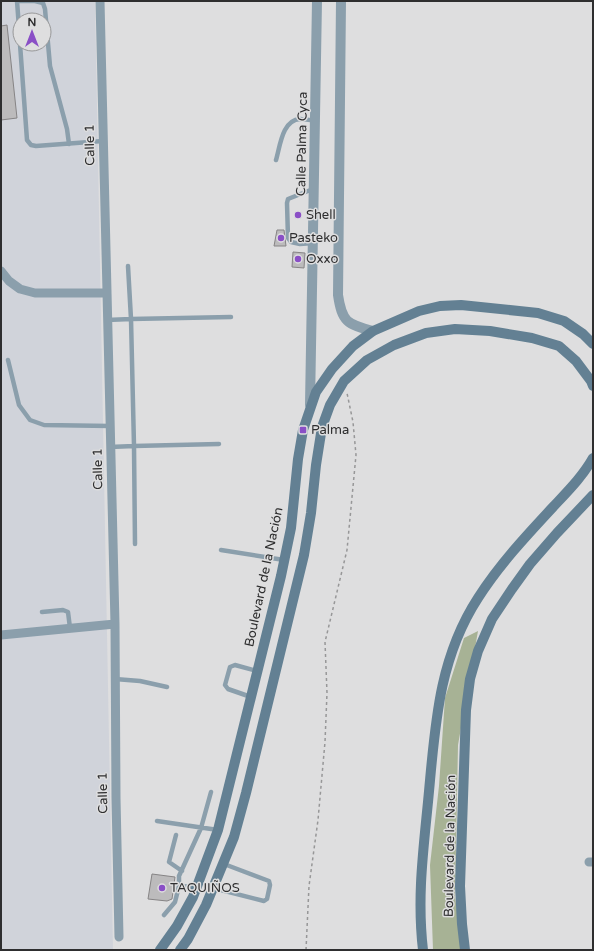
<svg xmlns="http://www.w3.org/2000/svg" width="594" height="951" font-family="'Varela Round',sans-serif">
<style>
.built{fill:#d0d3da;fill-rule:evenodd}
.green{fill:#a7b295}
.building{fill:#bcbbbc;stroke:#868485}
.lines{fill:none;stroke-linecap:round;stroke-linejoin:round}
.path{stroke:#979798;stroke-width:1.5;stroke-dasharray:3 3;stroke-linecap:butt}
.service{stroke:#8b9fac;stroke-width:4.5}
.minor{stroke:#8b9fac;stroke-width:9}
.tertiary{stroke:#8b9fac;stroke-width:10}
.secondary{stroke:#638093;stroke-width:10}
.poi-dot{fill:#8a4fc6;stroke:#dededf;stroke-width:1.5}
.labels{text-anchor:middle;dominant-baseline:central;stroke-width:3;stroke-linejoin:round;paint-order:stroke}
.street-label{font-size:13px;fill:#2e2e2f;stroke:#dededf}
.poi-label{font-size:13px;fill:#2e2e2f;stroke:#dededf;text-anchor:start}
</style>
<rect width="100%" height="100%" fill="#dededf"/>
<!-- built -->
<path class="built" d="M1 1H95L113 950H1ZM20 20H44V44H20Z"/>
<!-- green -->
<path class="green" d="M478 631 458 745 455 897 463 950H433L430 865 439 786 445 698 464 638Z"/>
<!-- building -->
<path class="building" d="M7 25 17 118 1 120V26Z
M277 230H284L286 246H274Z
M293 252 305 253 304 268 292 267Z
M152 874 175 877 172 899 167 901 148 899Z"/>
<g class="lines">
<!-- path -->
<path class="path" d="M306 950 309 886 318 820 325 742 327 693 325 642 347 550 356 455 353 422 347 393"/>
<!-- service -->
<path class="service" d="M17 1H35L43 3 45 9 50 66 67 129 69 144
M17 1 20 41
M20 44 27 140 31 145 36 146 103 141
M276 160C280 147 282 120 300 119 305 119 310 120 315 121
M313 243 300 244 291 242 288 238 287 203 288 199 313 189
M128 266 131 319 231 317
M107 320 131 319 134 446 110 447
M8 360 19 405 30 420 44 425 110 426
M135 544 134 446 219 444
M221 550 284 560
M42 612 63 610 68 612 70 628
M115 679 140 681 167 687
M251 697 228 689 225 685 230 667 235 665 257 671
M157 821 218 830
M176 835 169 862 182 871
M196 887 179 886V876L201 828 211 792
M213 888 264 901 267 899 270 885 269 881 224 864
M164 915 175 902 179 886"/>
<!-- minor -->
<path class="minor" d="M100 1 115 624 116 798 119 937
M1 271 9 281 20 289 35 293H106
M1 635 115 624
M589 862H593"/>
<!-- tertiary -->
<path class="tertiary" d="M341 1 338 295C342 322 347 324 373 331
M310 405 317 1"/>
<!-- secondary -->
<path class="secondary" d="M160 950 177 926 193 897 218 830 281 576 291 528 298 459 303 430 316 392 332 369 353 346 373 331 419 311 440 306 461 305 538 313 564 321 583 334 593 344
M180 950 188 939 206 905 234 837 246 793 304 555 311 513 316 465 322 427 330 405 344 381 367 360 394 345 426 333 455 329 490 331 532 338 559 346 576 361 591 381 593 386
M423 950C417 899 423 853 428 802 435 730 437 661 478 598 499 565 526 536 553 507 567 492 583 476 593 458
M465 950 462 924 460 886 466 710 470 679 478 651 492 619 512 589 530 564 557 533 593 495"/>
</g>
<!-- markers -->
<g class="poi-dot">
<circle cx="298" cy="215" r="4"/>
<circle cx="281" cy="238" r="4"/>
<circle cx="298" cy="259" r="4"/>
<rect x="299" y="426" width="8" height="8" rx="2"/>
<circle cx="162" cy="888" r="4"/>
</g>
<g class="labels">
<!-- street labels -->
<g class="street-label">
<text transform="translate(302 144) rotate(-89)">Calle Palma Cyca</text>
<text transform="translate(90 145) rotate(-91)">Calle 1</text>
<text transform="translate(98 469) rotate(-91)">Calle 1</text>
<text transform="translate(264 577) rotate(-78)">Boulevard de la Nación</text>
<text transform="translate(103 793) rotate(-91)">Calle 1</text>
<text transform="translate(450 846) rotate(-89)">Boulevard de la Nación</text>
</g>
<!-- poi labels -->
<g class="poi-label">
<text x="306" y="215">Shell</text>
<text x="289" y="238">Pasteko</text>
<text x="306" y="259">Oxxo</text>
<text x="311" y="430">Palma</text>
<text x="170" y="888">TAQUIÑOS</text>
</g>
</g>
<!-- border -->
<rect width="594" height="951" fill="none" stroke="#2e2e2f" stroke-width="4"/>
<!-- north arrow -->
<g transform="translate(32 32)"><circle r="19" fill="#dededf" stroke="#989899"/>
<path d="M0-3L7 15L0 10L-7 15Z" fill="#8a4fc6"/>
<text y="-6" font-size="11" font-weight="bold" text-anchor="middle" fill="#2e2e2f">N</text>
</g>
</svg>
